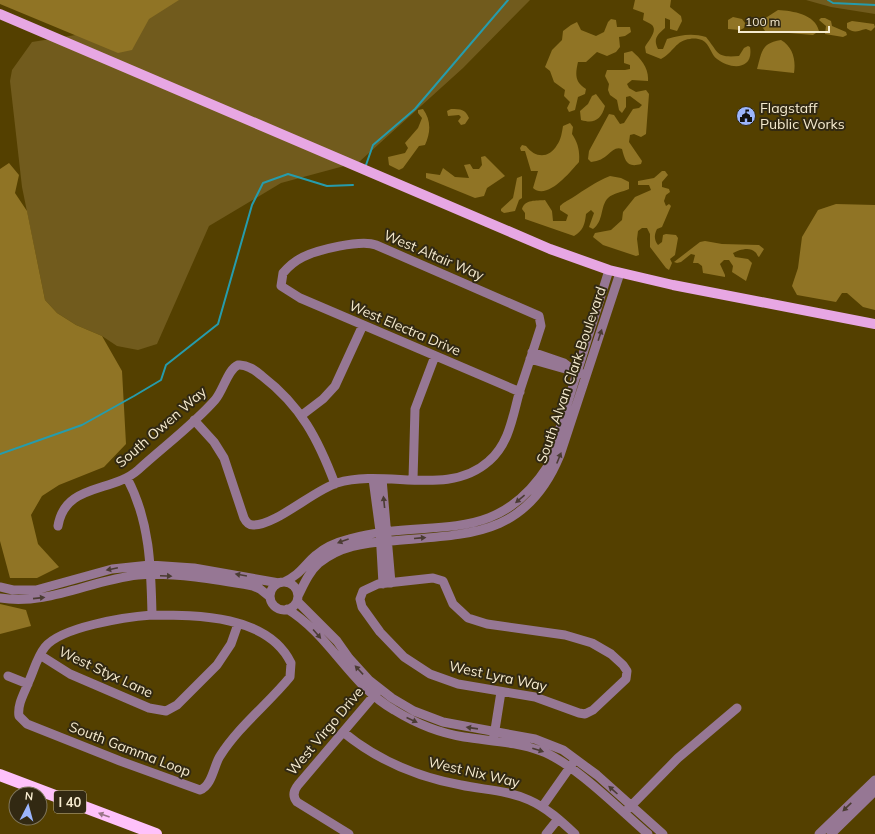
<svg xmlns="http://www.w3.org/2000/svg" width="875" height="834" font-family="Mulish,sans-serif">
<style>
.green{fill:#715b1d}
.forest{fill:#907425}
.lines{fill:none;stroke-linecap:round;stroke-linejoin:round}
.stream{stroke:#269cac;stroke-width:2}
.minor{stroke:#967794;stroke-width:9}
.major{stroke:#e7a7e3;stroke-width:10}
.highway{stroke:#fec1fa;stroke-width:12}
.oneway{fill:#4b3c32}
.oneway2{fill:#987586}
.labels{text-anchor:middle;dominant-baseline:central;stroke-width:4;stroke-linejoin:round;paint-order:stroke}
.shield{fill:#322912;stroke:#bbb196;stroke-width:1}
.shield-label{font-size:13px;font-weight:bold;fill:#f6ebcf}
.poi-label{font-size:14px;fill:#f6ebcf;stroke:#322912;text-anchor:start}
.street-label{font-size:14px;fill:#f6ebcf;stroke:#322912}
</style>
<rect width="100%" height="100%" fill="#544000"/>
<!-- green -->
<path class="green" d="M133 0H530L463 68 359 162 281 183 209 226 157 344 138 350 117 346 102 336 76 325 57 313 45 300 22 187 10 81 12 70 32 42 88 33Z
M806 0H875V14L831 7Z"/>
<!-- forest -->
<path class="forest" d="M0 0H179L149 19 132 50 118 53 0 4Z
M635 0H671L670 7 681 16 682 21 677 31 670 29V20L665 18V28C657 35 653 39 658 49H663L667 39C681 35 692 33 706 37 719 53 716 58 739 56L744 48 748 46 750 47C754 70 731 70 717 59 711 55 710 44 702 40 699 39 694 38 690 39 676 40 673 53 661 59L646 53 645 47C648 41 658 31 652 25 650 23 646 22 643 20L644 13 633 9Z
M778 10C793 11 815 14 819 31L813 35 765 31 761 25 764 19Z
M733 17 742 19 745 23 744 28 740 30 728 29V20Z
M821 18H825L831 21 832 26 846 32 847 35 843 37 825 34 826 26 819 20Z
M611 19 616 20 617 27H630L631 32 625 36 619 37 620 47 616 52 607 56 597 52 586 62H578C575 75 575 82 586 89L585 94 578 97 575 110 569 112 567 108 570 102 564 96 565 90 554 82 550 71 545 67 552 50 562 40 563 31 571 25 577 22 581 30 596 36 604 32 608 22Z
M852 21 874 24 875 27 871 31 866 29C857 31 855 34 847 28V23Z
M781 40C793 47 796 60 794 73L757 69C762 52 761 43 781 40Z
M632 51C641 59 649 68 648 81L632 80 627 84 629 88 636 92 646 90 649 94 646 134 641 137 634 134 630 135 629 142 642 161 641 164C627 168 625 161 622 149 611 145 609 161 591 162L588 159 589 151 609 114 614 115 620 124 624 123 633 109 639 108 642 105 630 96 626 97V107L622 113 619 110 617 100 610 95 608 90 609 84 605 76 607 70H625L630 69V65L624 63V53Z
M596 94 605 106C601 120 594 124 581 120L580 111 588 104 592 96Z
M423 109C431 120 431 132 425 145L419 146 403 168 399 170 389 165 388 157 405 153 408 148 405 143 418 128 422 118 418 113V110Z
M451 109C461 109 465 109 469 118L465 124 461 125 458 121 461 117 459 115 448 116 447 111Z
M570 123 573 127 572 134C578 143 580 151 579 162 570 172 547 201 533 188L538 171H531L525 151H521L520 148 522 145 526 146C535 158 549 159 557 145 561 140 562 132 563 126Z
M485 156 505 176 487 188 484 196 475 198 426 178V173L440 175 443 168 455 177 469 178 464 165 470 164 473 169H479L482 165 481 157Z
M9 163 19 175 15 193 27 211 45 300 57 313 76 325 102 336 122 371 126 444 104 467 59 485 42 496 31 515 38 544 59 567 37 578H10L0 541V169Z
M662 171H665L668 175 662 182V187L669 189 670 192 666 195 664 201 666 206 669 204 671 206 662 227 657 229C654 235 654 240 658 245L662 242 663 235 666 234 676 235 678 238 675 255 670 259 672 263 669 270 666 268 650 247V234L647 228H642L638 231 637 239 639 255 636 256 603 245 593 237 595 233 611 230 622 220 623 212 635 197 651 190 649 185H638V181L654 178Z
M522 176V198L519 200 515 211 504 213 501 211V209L513 198 517 178Z
M610 176 621 178 629 182V189C623 192 613 193 608 198 600 206 604 221 593 229L589 227 594 213 591 210 586 214C585 224 583 231 574 236L525 219V213L522 209C525 199 536 201 545 200L552 211 553 221H566L568 215 560 210V206C564 202 567 201 572 198 586 189 595 182 610 176Z
M836 204 875 205V310L863 307 847 293H842L836 302 797 295 792 286 798 268 802 237 818 210Z
M705 241 722 244 759 245 764 249 759 257C757 256 757 253 755 252 750 246 738 250 733 253L735 257 748 259 752 263 746 281 732 272 733 266 729 260H724L720 264 725 275V277L703 273 702 266 698 263H693L695 255 691 254 681 262 677 263 674 262 700 242Z
M0 604 26 610 31 626 0 634Z"/>
<g class="lines">
<!-- stream -->
<path class="stream" d="M828 0 833 3 875 5
M366 165 373 145 415 109 508 0
M0 454 82 425 134 396 161 380 166 365 218 324 252 205 263 183 288 174 327 186 353 185"/>
<!-- minor -->
<path class="minor" d="M532 352 564 363 573 370
M530 359 583 374
M302 415 323 399 335 386 363 325
M194 420 214 442 224 458 244 518C246 522 249 525 253 525 275 526 314 490 337 483 386 468 448 498 489 461 510 443 513 414 520 390 527 369 534 348 541 326L539 316 376 245C361 239 317 250 303 257 295 261 288 267 283 273L281 286 300 298 520 392
M127 478C150 521 151 567 152 615
M373 479 380 531 383 584
M382 479 391 583
M413 479 415 409 435 356
M58 526C65 483 112 493 138 470 163 447 193 425 215 400 223 391 228 369 238 365 247 364 255 370 262 376 301 406 318 439 335 484
M433 578 443 581 453 604 468 618 487 624 565 635 592 643 611 654 623 665 627 671 626 679 593 710 585 714 579 713 535 697 458 684 430 674 404 657 380 632 362 607 360 599 363 591 378 584Z
M284 582C301 574 303 566 316 555 325 547 337 542 349 539 429 516 494 550 548 466L609 270
M270 596a14 14 0 1 1 28 0a14 14 0 1 1-28 0Z
M0 587 13 590H36L112 569 150 565 194 568 279 583
M298 596C304 584 309 572 319 563 340 546 364 543 390 541 468 534 526 538 560 455L620 273
M0 598C47 606 91 580 138 575 172 572 219 580 253 586L260 589 270 597
M297 601 337 641 349 658 369 680 392 698 414 711 443 722 535 739 563 750 597 775 663 834
M287 609C330 635 350 685 394 710 415 723 439 733 464 737 489 741 517 742 541 751 574 763 620 810 648 834
M152 615C197 615 268 615 291 663L290 677C268 704 239 726 220 756 214 765 212 786 200 790L120 761 27 724 19 716C17 704 25 692 29 681 34 670 37 657 45 647 61 627 125 617 152 615Z
M40 655 70 674 149 708 166 711 177 705 217 665 231 644 238 624
M8 676 28 684
M343 732C377 760 417 777 461 785 484 790 507 790 529 800 547 808 561 821 575 834
M494 736 501 692
M542 807 573 763
M628 809 678 758 737 708
M349 834 297 802C292 796 294 790 298 785L377 692
M546 834 558 819
M819 834 875 780
M831 834 875 791"/>
<!-- major -->
<path class="major" d="M0 14 550 249 609 270 673 285 875 324"/>
<!-- highway -->
<path class="highway" d="M0 775 156 834"/>
</g>
<!-- one-way arrows -->
<defs><path id="oneway-solid" d="M-6-.8H1V-3.2L6.5 0L1 3.2V.8H-6Z"/></defs>
<g class="oneway">
<use href="#oneway-solid" transform="translate(600 335) rotate(-72)"/>
<use href="#oneway-solid" transform="translate(559 458) rotate(-68)"/>
<use href="#oneway-solid" transform="translate(520 499) rotate(140)"/>
<use href="#oneway-solid" transform="translate(384 502) rotate(-96)"/>
<use href="#oneway-solid" transform="translate(420 538) rotate(-5)"/>
<use href="#oneway-solid" transform="translate(343 541) rotate(160)"/>
<use href="#oneway-solid" transform="translate(112 569) rotate(168)"/>
<use href="#oneway-solid" transform="translate(241 575) rotate(-170)"/>
<use href="#oneway-solid" transform="translate(166 576) rotate(3)"/>
<use href="#oneway-solid" transform="translate(39 598) rotate(-6)"/>
<use href="#oneway-solid" transform="translate(317 634) rotate(49)"/>
<use href="#oneway-solid" transform="translate(359 670) rotate(-133)"/>
<use href="#oneway-solid" transform="translate(412 720) rotate(25)"/>
<use href="#oneway-solid" transform="translate(472 728) rotate(-172)"/>
<use href="#oneway-solid" transform="translate(538 750) rotate(18)"/>
<use href="#oneway-solid" transform="translate(613 790) rotate(-138)"/>
<use href="#oneway-solid" transform="translate(847 807) rotate(136)"/>
</g>
<use class="oneway2" href="#oneway-solid" transform="translate(104 815) rotate(-160)"/>
<!-- icons -->
<defs>
<g id="civic-disc" transform="scale(1)"><circle r="9.5" fill="#9bb5fd" stroke="#322912"/><path d="M-.6-6.5H3V-4.5H.6V-3L4-1V1h2V6H-6V1h2V-1L-.6-3ZM-1.2 2.5V6h2.4V2.5Z" fill="#111"/></g>
</defs>
<g fill-rule="evenodd">
<use href="#civic-disc" x="746" y="116"/>
</g>
<g class="labels">
<!-- shield labels -->
<rect class="shield" x="54" y="791" width="32" height="22" rx="3"/>
<g class="shield-label">
<text x="70" y="802">I 40</text>
</g>
<!-- poi labels -->
<g class="poi-label">
<text x="760" y="108">Flagstaff<tspan x="760" dy="16">Public Works</tspan></text>
</g>
<!-- street labels -->
<g class="street-label">
<text transform="translate(434 255) rotate(23)">West Altair Way</text>
<text transform="translate(405 328) rotate(23)">West Electra Drive</text>
<text transform="translate(571 375) rotate(-71)">South Alvan Clark Boulevard</text>
<text transform="translate(161 427) rotate(-41)">South Owen Way</text>
<text transform="translate(106 672) rotate(25)">West Styx Lane</text>
<text transform="translate(498 676) rotate(12)">West Lyra Way</text>
<text transform="translate(325 731) rotate(-50)">West Virgo Drive</text>
<text transform="translate(130 749) rotate(21)">South Gamma Loop</text>
<text transform="translate(474 772) rotate(13)">West Nix Way</text>
</g>
</g>
<!-- north arrow -->
<g transform="translate(28 806) rotate(6)"><circle r="19" fill="#322912" stroke="#80775e"/>
<path d="M0-3L7 15L0 10L-7 15Z" fill="#9bb5fd"/>
<text y="-6" font-size="11" font-weight="bold" text-anchor="middle" fill="#f6ebcf">N</text>
</g>
<!-- scale -->
<path d="M739 26v6h90v-6" fill="none" stroke="#f6ebcf" stroke-width="2"/>
<text x="745" y="26" font-size="12" fill="#f6ebcf" stroke="#322912" stroke-width="3" paint-order="stroke">100 m</text>
</svg>
